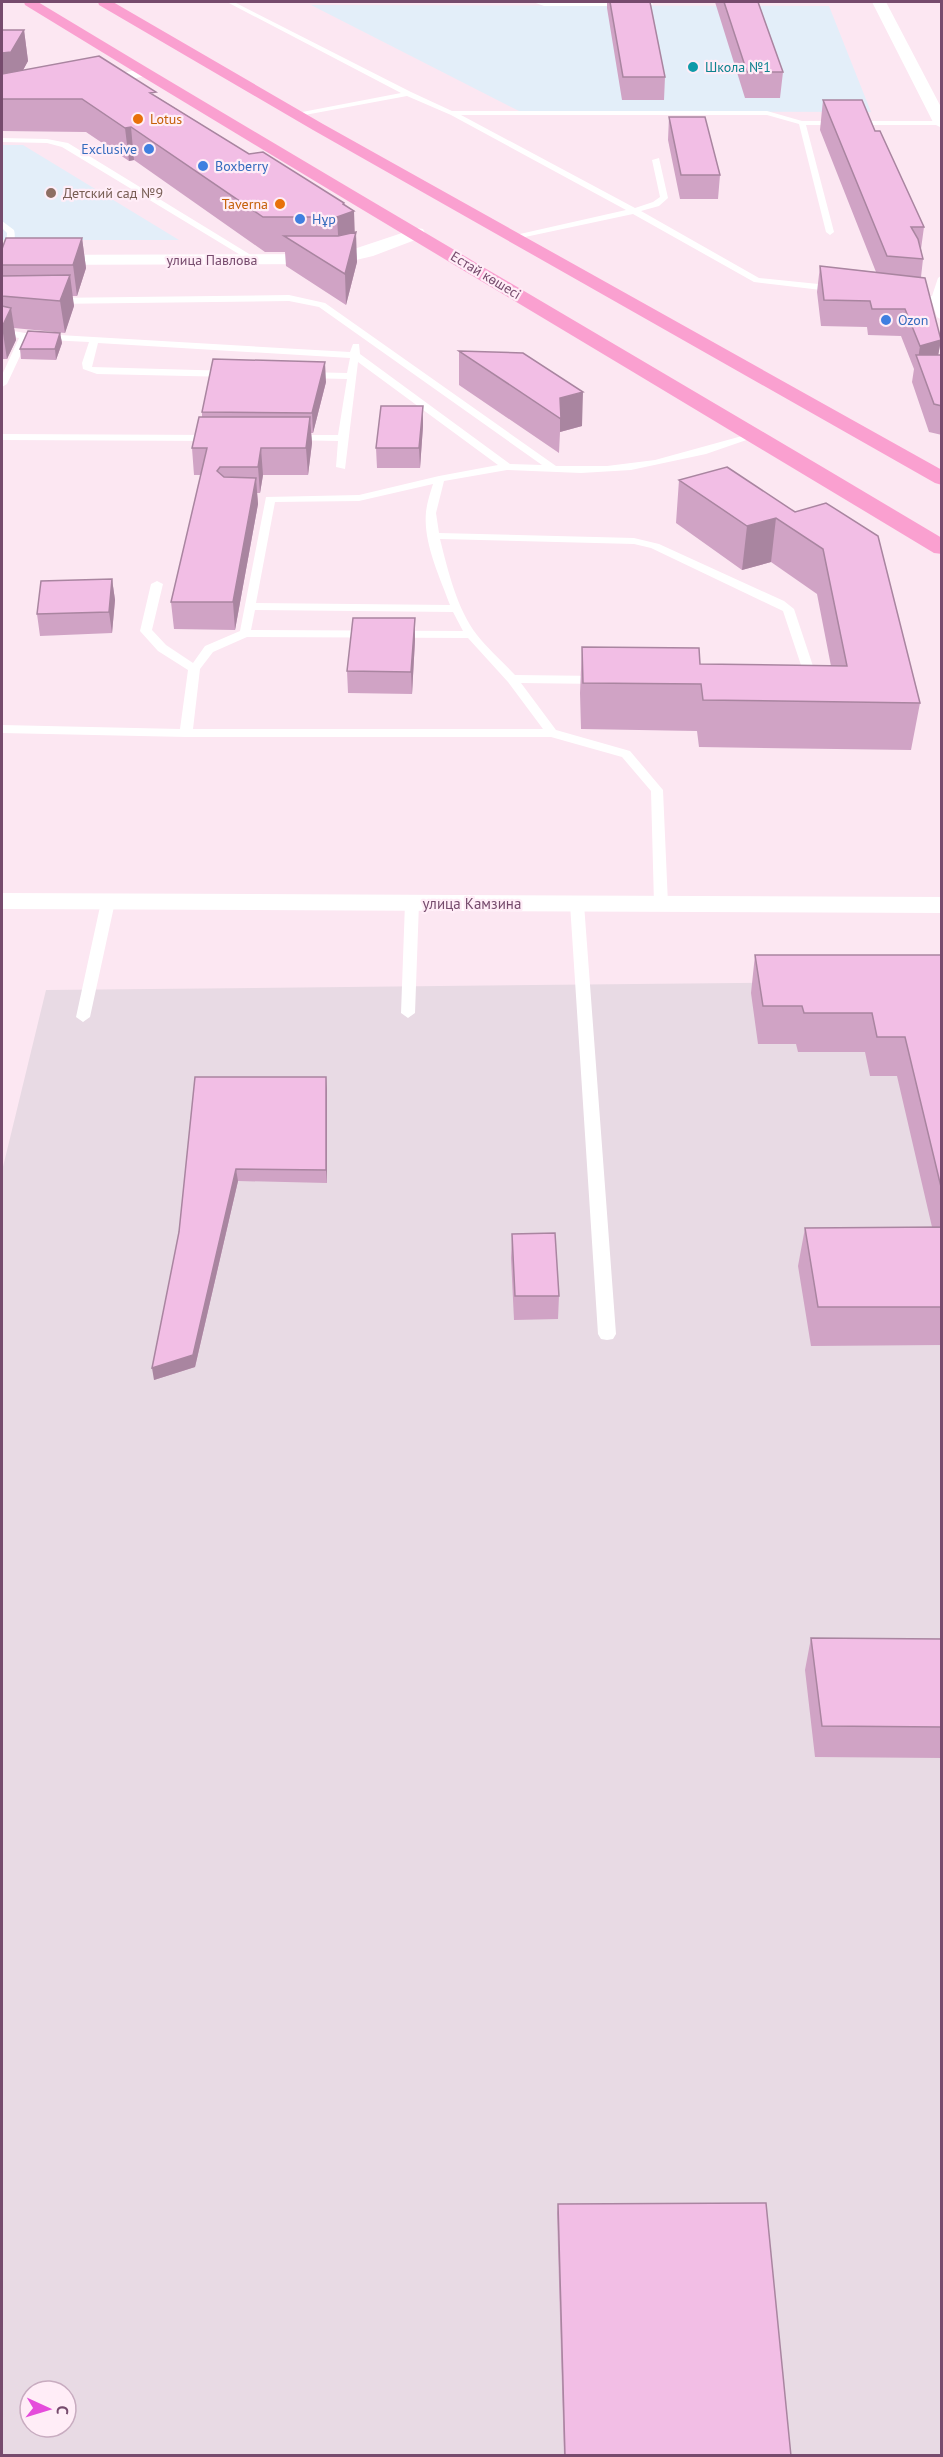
<svg xmlns="http://www.w3.org/2000/svg" width="943" height="2457" font-family="'PT Sans',sans-serif">
<style>
.industrial{fill:#e8dae4;fill-rule:evenodd}
.education{fill:#e3eef9}
.lines{fill:none;stroke-linecap:round;stroke-linejoin:round}
.service{fill:#fff;fill-rule:evenodd}
.minor{fill:#fff;fill-rule:evenodd}
.tertiary{fill:#fff;fill-rule:evenodd}
.secondary{fill:#fff;fill-rule:evenodd}
.primary{fill:#faa0d0;fill-rule:evenodd}
.wall{fill:#d0a3c5}
.shaded-wall{fill:#a985a0}
.building{fill:#f2bee5;stroke:#a985a0;stroke-width:1.5}
.culture-dot{fill:#0f9aa8;stroke:#ffedf7;stroke-width:2}
.food-dot{fill:#e8710a;stroke:#ffedf7;stroke-width:2}
.shop-dot{fill:#3f7fe0;stroke:#ffedf7;stroke-width:2}
.education-dot{fill:#8d6e63;stroke:#ffedf7;stroke-width:2}
.labels{text-anchor:middle;dominant-baseline:central;stroke-width:4.5;stroke-linejoin:round;paint-order:stroke}
.far-culture-label{font-size:14px;fill:#0d838f;stroke:#ffedf7;text-anchor:start}
.far-food-label{font-size:14px;fill:#c56008;stroke:#ffedf7;text-anchor:start}
.far-shop-label{font-size:14px;fill:#366cbe;stroke:#ffedf7;text-anchor:start}
.far-education-label{font-size:14px;fill:#785e54;stroke:#ffedf7;text-anchor:start}
.far-street-label{font-size:14px;fill:#764b6d;stroke:#ffedf7}
.street-label{font-size:15px;fill:#764b6d;stroke:#ffedf7}
</style>
<rect width="100%" height="100%" fill="#fce7f2"/>
<!-- industrial -->
<path class="industrial" d="M941 981V2455L2 2456V1171L46 990ZM30 2391H66V2427H30Z"/>
<!-- education -->
<path class="education" d="M311 5 829 6 871 112 519 111Z
M2 145H23L179 240H2Z"/>
<g class="lines">
<!-- service -->
<path class="service" d="M227 2H234L411 92 452 111H767L802 121H941L942 125H806L834 232 830 235 826 232 799 124 767 115H461L635 208 653 202 660 197 652 160 659 158 668 198 659 206 641 211 759 278 838 286 842 289 838 292 754 282 633 214 511 240V236L626 210 451 115 407 96 294 117 293 115 297 113 401 93Z
M533 2H650L653 4 650 6H544Z
M2 138 47 139 68 143 259 260 252 262 62 147 47 143 2 142Z
M2 221 14 230C17 240 11 256 2 262 1 251 7 243 7 233L2 228Z
M942 275V320L937 317 932 302 909 301 905 298 909 295 932 296 938 278Z
M289 295 325 303 556 466H607L655 460 753 433 758 436 706 454 631 470 581 473 507 470 444 481 436 513 439 533 634 538 659 544 784 601 794 609 816 675 807 685 803 686 797 682 804 674 783 611 651 548 634 544 440 539C448 571 457 609 477 635 488 649 503 662 515 675L601 676 607 680 601 684 521 683 556 730 630 751 663 790 668 904 666 907H656L654 904 651 791 622 757 551 737H186L2 733V725L180 729 188 670 158 651 140 631 151 584 157 581 163 584 152 630 166 645 193 663 205 646 240 631 266 497 359 495 439 476 498 465 358 362 345 469 336 467 338 441 286 440V436L290 435H338L347 379 303 378 298 375 303 372 347 373 350 358 98 343 92 367 232 371 237 374 232 377 97 374 83 369 82 363 89 342 28 339 7 384 2 387V375L19 338 2 335V329L25 333 350 352 353 344H359L360 354 510 464 542 465 319 307 289 301 50 304 46 301 50 298ZM433 484C430 493 427 503 426 512 423 543 440 577 450 605L256 603 275 502 359 501ZM255 610 453 612 463 631 251 630ZM247 637 468 638 508 682 543 729H193L200 669 213 652Z
M2 434 217 435 222 438 217 441 2 440Z
M108 898 115 902 90 1017 83 1022 76 1017 101 902Z
M412 899 419 903 415 1013 408 1018 401 1013 405 903Z
M577 900 584 904 616 1334 613 1339 607 1340 601 1339 598 1334 570 904Z"/>
<!-- minor -->
<path class="minor" d="M417 228 423 229 425 233 423 237 373 256 339 264 2 265V255L339 254Z"/>
<!-- tertiary -->
<path class="tertiary" d="M872 2H886L942 109V128L934 124Z
M145 68 152 72 150 75 72 92 2 94V86L72 84Z"/>
<!-- secondary -->
<path class="secondary" d="M2 893 942 897V913L2 909Z"/>
<!-- primary -->
<path class="primary" d="M24 2H38C338 183 641 359 942 538V554L934 553C631 370 327 190 25 5Z
M98 2H113L323 124 942 470V485L935 483 313 130 99 5Z"/>
</g>
<!-- wall -->
<path class="wall" d="M607 2H650L665 77 664 100H622L607 8Z
M715 2H758L783 72 780 98H745Z
M2 30H24L28 61 23 70 156 96 249 154 344 203 354 232 357 262 346 305 286 266 285 252H265L134 160 129 161 86 132 2 131Z
M823 100 875 131 924 227 921 249 923 259 921 277 941 340 938 355H942V435L929 432 912 382 914 369 901 336 868 335 867 327 821 326 817 292 820 266 876 272 820 130Z
M669 117 720 175 718 199H680L668 140Z
M82 238 86 268 77 296H72L74 306 65 333 14 328 16 340 7 359H2V249Z
M60 333 62 343 56 360 21 359 20 349Z
M459 351 582 426 560 432 559 453 459 385Z
M326 382 313 433H311L312 443 308 475H263L260 493H257L258 504 235 630 174 629 171 602 201 475H194L192 448 202 417V412Z
M423 406V426L420 468H377L376 448Z
M679 480 795 512 826 503 920 703 911 750 699 747 697 731 581 729 580 693 582 647 700 664 831 666 817 594 771 562 742 570 676 523Z
M112 579 115 600 112 633 40 636 37 614Z
M415 618V640L412 694 348 693 347 671Z
M755 955H942V1345L811 1346 798 1266 805 1228 932 1227 897 1076H870L865 1052H798L796 1044H758L751 993Z
M195 1077H326L327 1183 238 1181 195 1367 154 1380 179 1232Z
M512 1234 559 1296 558 1319 514 1320 511 1258Z
M811 1638 942 1639V1758L815 1757 805 1670Z
M558 2204 791 2456H564L557 2213Z"/>
<!-- shaded-wall -->
<path class="shaded-wall" d="M24 30 28 61 16 83 2 99V53Z
M131 127 134 160 129 161 125 128Z
M344 203 345 214 354 211 355 238 356 232 357 262 346 305 345 274 339 252 337 217 343 204Z
M82 238 86 268 77 296 73 265Z
M70 275 74 306 65 333 60 301Z
M11 308 16 340 7 359 2 327Z
M60 333 62 343 56 360 55 349Z
M941 340 936 367 918 359 920 346Z
M325 362 326 382 313 433 312 413Z
M583 392 582 426 560 432V398Z
M423 406V426L420 468 419 448Z
M310 417 312 443 308 475 306 448Z
M261 448 263 475 260 493 258 467Z
M256 478 258 504 235 630 233 602Z
M776 518 771 562 742 570 747 526Z
M112 579 115 600 112 633 109 612Z
M415 618V640L412 694 411 672Z
M326 1077 327 1089V1183L326 1170Z
M236 1169 238 1181 195 1367 154 1380 152 1368Z"/>
<!-- building -->
<path class="building" d="M610 2H650L665 77H623Z
M724 2H758L783 72H747Z
M2 30H24L11 52 2 53Z
M99 56 156 92 150 93 249 154 263 152 344 203 343 204 354 211 337 217H263L131 127 125 128 82 99H2V74Z
M823 100H862L875 131H880L924 227H911L918 239 923 259 887 256Z
M669 117H705L720 175H681Z
M356 232 345 274 284 236H338Z
M6 238H82L73 265H2V249Z
M820 266 925 278 941 340 920 346 905 309H872L870 301 824 300Z
M70 275 60 301 2 296V276Z
M2 306 11 308 2 327Z
M28 331 60 333 55 349H20Z
M459 351 523 353 583 392 560 398 561 419Z
M916 355H942V406L934 404Z
M213 359 325 362 312 413 202 412Z
M381 406H423L419 448H376Z
M199 417H310L306 448H261L258 467H220L217 471 224 477 256 478 233 602H171L207 448H192Z
M727 467 795 512 826 503 878 536 920 703 703 700 701 684 583 683 582 647 699 648 700 664 847 666 823 549 776 518 747 526 679 480Z
M112 579 109 612 37 614 41 581Z
M353 618H415L411 672 347 671Z
M755 955H942V1191L905 1037H877L872 1013H804L802 1006H763Z
M195 1077H326V1170L236 1169 193 1355 152 1368 179 1232Z
M942 1227V1307H818L805 1228Z
M555 1233 559 1296H515L512 1234Z
M811 1638 942 1639V1727L822 1726Z
M766 2203 791 2456H565L558 2204Z"/>
<!-- markers -->
<circle class="culture-dot" cx="693" cy="67" r="6"/>
<g class="food-dot">
<circle cx="138" cy="119" r="6"/>
<circle cx="280" cy="204" r="6"/>
</g>
<g class="shop-dot">
<circle cx="149" cy="149" r="6"/>
<circle cx="203" cy="166" r="6"/>
<circle cx="300" cy="219" r="6"/>
<circle cx="886" cy="320" r="6"/>
</g>
<circle class="education-dot" cx="51" cy="193" r="6"/>
<g class="labels">
<!-- far-culture labels -->
<g class="far-culture-label">
<text x="705" y="67">Школа №1</text>
</g>
<!-- far-food labels -->
<g class="far-food-label">
<text x="150" y="119">Lotus</text>
<text x="268" y="204" text-anchor="end">Taverna</text>
</g>
<!-- far-shop labels -->
<g class="far-shop-label">
<text x="137" y="149" text-anchor="end">Exclusive</text>
<text x="215" y="166">Boxberry</text>
<text x="312" y="219">Нұр</text>
<text x="898" y="320">Ozon</text>
</g>
<!-- far-education labels -->
<g class="far-education-label">
<text x="63" y="193">Детский сад №9</text>
</g>
<!-- far-street labels -->
<g class="far-street-label">
<text x="212" y="260">улица Павлова</text>
<text transform="translate(486 275) rotate(31)">Естай көшесі</text>
</g>
<!-- street labels -->
<g class="street-label">
<text x="472" y="903">улица Камзина</text>
</g>
</g>
<!-- border -->
<rect width="943" height="2457" fill="none" stroke="#764b6d" stroke-width="6"/>
<!-- north arrow -->
<g transform="translate(48 2409) rotate(94)"><circle r="28" fill="#ffedf7" stroke="#c8acc0" stroke-width="1.5"/>
<path d="M0-4.5L10 22L0 15L-10 22Z" fill="#e54cdb"/>
<text y="-9" font-size="16" font-weight="bold" text-anchor="middle" fill="#764b6d">С</text>
</g>
</svg>
